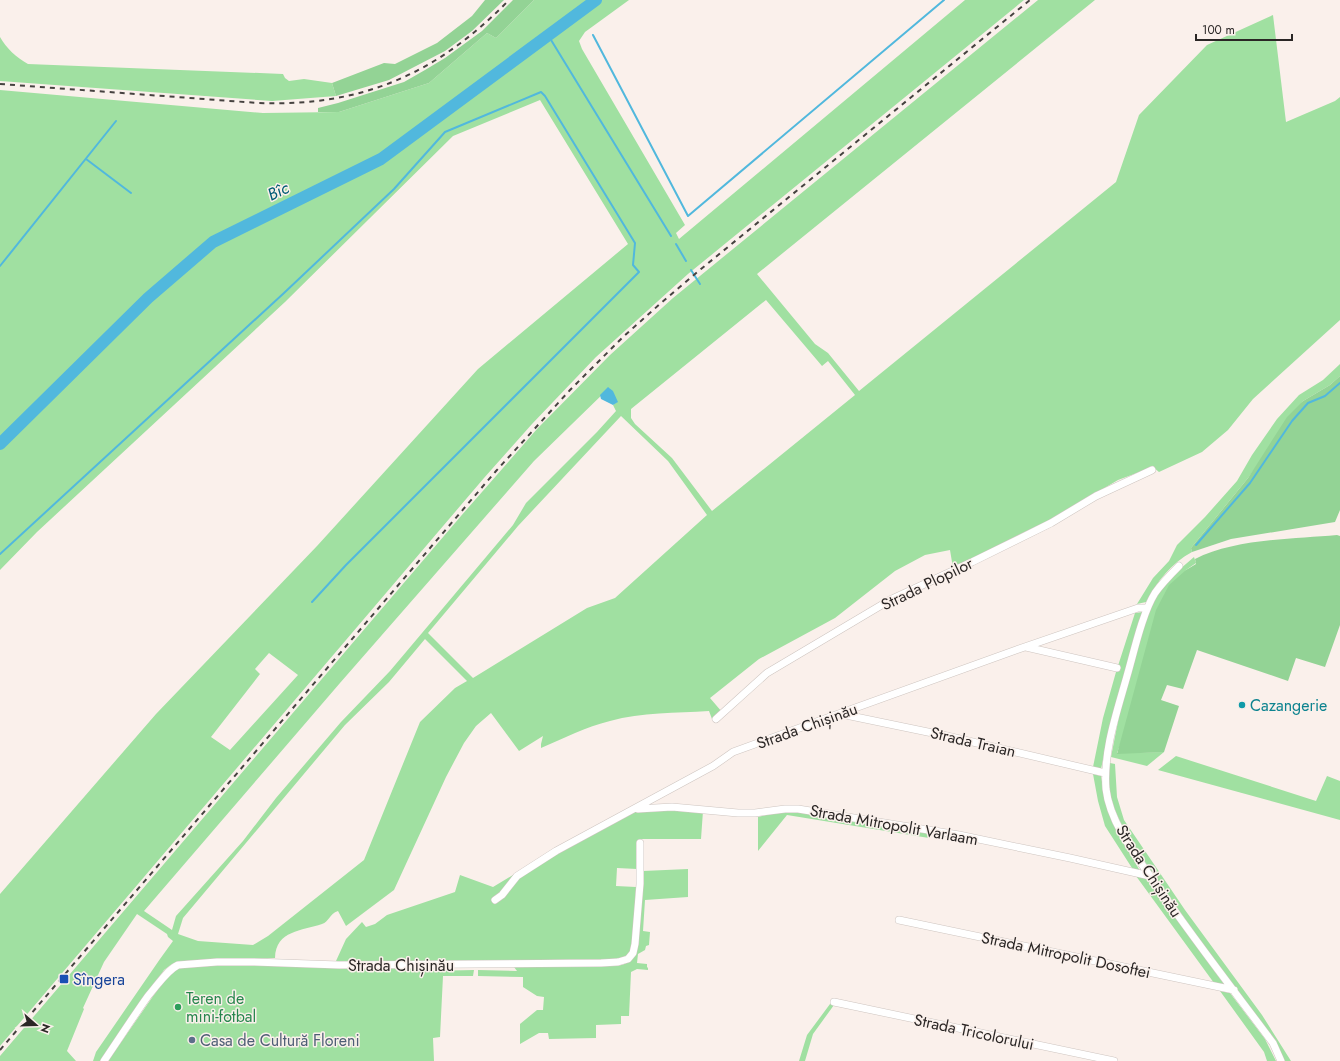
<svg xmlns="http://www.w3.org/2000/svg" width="1340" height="1061" font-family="Jost,sans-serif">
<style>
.green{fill:#a0e0a1;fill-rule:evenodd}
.forest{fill:#93d395}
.water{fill:#51b8dd}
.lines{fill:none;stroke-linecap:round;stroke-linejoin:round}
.stream{stroke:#51b8dd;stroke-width:2}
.river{stroke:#51b8dd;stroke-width:12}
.minor-casing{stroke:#cec5c0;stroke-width:8}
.minor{stroke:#fff;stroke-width:7}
.rail{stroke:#464240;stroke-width:2;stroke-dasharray:5 5;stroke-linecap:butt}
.culture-dot{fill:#0f9aa8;stroke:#faf0eb;stroke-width:1.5}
.transit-dot{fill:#1a4fb4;stroke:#faf0eb;stroke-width:1.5}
.leisure-dot{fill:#2e9e5b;stroke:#faf0eb;stroke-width:1.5}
.service-dot{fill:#5c6f8a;stroke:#faf0eb;stroke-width:1.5}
.labels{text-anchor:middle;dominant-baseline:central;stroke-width:3;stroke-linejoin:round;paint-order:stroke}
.street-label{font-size:16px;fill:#2a2625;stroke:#faf0eb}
.culture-label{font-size:16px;fill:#0d838f;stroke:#faf0eb;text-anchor:start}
.transit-label{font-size:16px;fill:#164399;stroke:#faf0eb;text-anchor:start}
.leisure-label{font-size:16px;fill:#27864d;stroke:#faf0eb;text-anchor:start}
.service-label{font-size:16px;fill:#4e5e75;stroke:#faf0eb;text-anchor:start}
.water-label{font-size:17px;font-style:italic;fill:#005b74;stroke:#faf0eb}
</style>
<rect width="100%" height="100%" fill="#faf0eb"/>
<!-- green -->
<path class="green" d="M534 0H629L585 32 579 41 582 49 685 225 676 233 679 239 965 0H1024L688 274 596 357 532 424 484 478 0 1046V894L156 714 317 546 478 369 628 244 540 100 453 136 285 302 37 532 0 570V90L263 113 339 112 429 83 487 33 496 38ZM269 653 298 675 230 750 211 737 260 674 255 669Z
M1038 0H1095L757 274 815 344 828 353 859 391 1116 182 1139 115 1207 45 1273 15 1286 122 1335 101 1340 97V320L1253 399 1228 430 1202 452 1159 472 1153 467 1118 480 1052 519 953 568 950 550 925 555 895 571 835 618 759 659 710 698 722 712 712 719 709 711C676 713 642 712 610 721 586 727 564 738 541 748V744L543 736 519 751 491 713 476 726 464 743 446 777 394 890 346 926 338 911C329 914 329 922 322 924 302 931 276 930 275 958L184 961 172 964 164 970 100 1061H93L96 1052 160 959 173 941 168 937 167 934 137 914 104 962 83 1008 84 1009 67 1051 76 1061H0V1056L461 516 537 429 610 355 673 298ZM766 300 822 366 828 361 855 395 712 511 672 458 635 424 631 418V409ZM609 388 617 402 613 405 616 411 597 432 526 503 513 525 390 671 341 722 276 798 243 841 176 916 172 930 144 911 340 683 534 461ZM621 416 668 461 707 515 615 598 587 608 473 678 428 633 518 526ZM425 639 467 681 455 688 420 722 364 860 268 936 253 945 198 941 178 934 183 918 345 725 389 682Z
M0 37C6 48 17 58 28 64L283 74 285 78 289 81 304 79 332 83 336 96 272 101 0 81Z
M1340 364V376L1330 385 1303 401 1248 478 1191 548 1192 552C1171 563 1157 582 1146 602L1137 604 1153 578 1169 561 1177 545 1205 517 1237 481 1252 455 1277 419 1299 395 1323 380Z
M1194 557 1196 563 1186 570 1117 753 1164 752 1147 766 1111 757 1120 711 1148 612 1159 593 1172 576Z
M1143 612 1112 718 1101 769 1093 767 1103 718 1116 672 1135 613Z
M1176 756 1316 801 1327 776 1340 781V820L1158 770Z
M1110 763 1115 764 1117 797 1124 820 1185 910 1262 1015 1291 1061H1285L1138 852C1120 823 1104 798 1110 763Z
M1093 774 1101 776 1105 800 1112 822 1140 871 1132 868 1105 826 1098 801Z
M673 808 703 811 701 839H639L636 845 637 869 617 868 616 886 636 887 633 944C630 952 628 956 620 959L387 962 336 961 346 939 362 922 366 927 375 924 387 915 455 892 460 875 493 887 513 875 519 877 595 832 636 811Z
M784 811H797L928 832 929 838 787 815 758 851V817Z
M688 869V897L645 900 643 931 650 932 649 945 646 946 645 950 638 954 637 963 647 964V967L648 968V970L637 969 631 972 629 1016H621V1024L596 1025V1038L549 1039 548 1033H539L520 1044V1024L537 1010H543L544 997 537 996 523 987V977L478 976V970L517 971 514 967 617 966C626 964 631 962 636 953L643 871Z
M1136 876 1147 879 1224 984 1214 983Z
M244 964 343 968 429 969 430 971 474 970 473 976H443L440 1037 433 1038 434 1061H108L165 979 175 970 184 967Z
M1220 991 1230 993 1265 1039 1276 1061H1267L1264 1052Z
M830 1004 834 1005 813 1034 805 1061H799L807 1035Z"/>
<!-- forest -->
<path class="forest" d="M485 0H504L472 31 445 51 389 80 336 96 332 83 384 63 395 64 437 43 472 16Z
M513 0H534L496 38 487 33 429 83 339 112H318V108L338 103 404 82 425 70 445 58 482 31Z
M1340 376V510L1335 522 1231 539 1192 552 1191 548 1248 478 1287 417 1303 401 1330 385Z
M1337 535 1340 536V625L1325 667 1296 658 1288 681 1197 650 1183 689 1167 685 1161 700 1179 706 1164 752 1117 754 1156 610 1169 585 1186 570 1196 564 1195 559C1234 539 1293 539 1337 535Z"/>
<!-- water -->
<path class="water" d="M608 387 613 391 618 402 613 405 601 399 600 395Z"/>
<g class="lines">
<!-- stream -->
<path class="stream" d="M548 35 671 236
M593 35 688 216 944 0
M86 159 131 193
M676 244 686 261
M0 266 116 121
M691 270 700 284
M1196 545 1250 483 1292 421 1308 403 1325 396 1340 383
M0 554 284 293 394 189 445 132 541 92 545 96 635 243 633 265 639 272 346 565 312 602"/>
<!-- river -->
<path class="river" d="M0 444 148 298 213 242 381 159 596 0"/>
<!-- minor casing -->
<g class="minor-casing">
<path id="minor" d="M1179 566C1170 575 1162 583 1155 593 1142 614 1134 652 1127 676 1117 712 1103 751 1106 789 1110 825 1140 861 1160 890 1196 942 1235 992 1273 1043L1281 1061
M1026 647 1117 668
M841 714 947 736 1105 773
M716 719 767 673 890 600 972 562 1051 523 1096 496 1152 470
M638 809 672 807 738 813H755L785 809H798L959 835 1070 858 1150 876
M495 900 502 895 517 876 556 851 713 766 733 752 1016 650 1138 608H1147
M899 920 1234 990
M834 1002 1114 1061
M104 1061C119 1039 133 1017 148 996 157 986 166 971 178 965L217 962H253L339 965 601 963 618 962 628 959 633 953 635 944 640 884V843"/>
</g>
<!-- minor -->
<use href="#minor" class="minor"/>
<!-- rail -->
<path class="rail" d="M0 84 258 103C362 107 437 74 509 0
M0 1050 496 471 570 390 623 337 661 303 701 269 1030 0"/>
</g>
<!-- markers -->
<circle class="culture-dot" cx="1242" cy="705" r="4"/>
<rect class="transit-dot" x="59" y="974" width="10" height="10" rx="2"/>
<circle class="leisure-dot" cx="178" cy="1007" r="4"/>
<circle class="service-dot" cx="192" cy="1040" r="4"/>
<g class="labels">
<!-- street labels -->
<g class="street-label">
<text transform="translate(927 584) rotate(-26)">Strada Plopilor</text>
<text transform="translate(807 726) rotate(-20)">Strada Chișinău</text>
<text transform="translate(973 742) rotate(13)">Strada Traian</text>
<text transform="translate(894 825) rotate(10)">Strada Mitropolit Varlaam</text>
<text transform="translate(1149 871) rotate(57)">Strada Chișinău</text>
<text transform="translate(1066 955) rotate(12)">Strada Mitropolit Dosoftei</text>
<text x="401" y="965">Strada Chișinău</text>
<text transform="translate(974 1032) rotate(12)">Strada Tricolorului</text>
</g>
<!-- culture labels -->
<g class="culture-label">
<text x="1250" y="705">Cazangerie</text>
</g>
<!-- transit labels -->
<g class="transit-label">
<text x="73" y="979">Sîngera</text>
</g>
<!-- leisure labels -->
<g class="leisure-label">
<text x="186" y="998">Teren de<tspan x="186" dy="18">mini-fotbal</tspan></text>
</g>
<!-- service labels -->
<g class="service-label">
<text x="200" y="1040">Casa de Cultură Floreni</text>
</g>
<!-- water labels -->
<g class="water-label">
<text transform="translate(278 191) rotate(-26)">Bîc</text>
</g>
</g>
<!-- north arrow -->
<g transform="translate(36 1025) rotate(110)" stroke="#faf0eb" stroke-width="3" paint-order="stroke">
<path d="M0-3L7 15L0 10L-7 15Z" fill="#2a2625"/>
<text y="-6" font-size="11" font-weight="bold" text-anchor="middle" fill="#2a2625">N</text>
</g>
<!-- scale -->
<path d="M1196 34v6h96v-6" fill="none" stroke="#2a2625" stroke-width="2"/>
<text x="1202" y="34" font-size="12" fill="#2a2625" stroke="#faf0eb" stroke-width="3" paint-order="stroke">100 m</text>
</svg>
